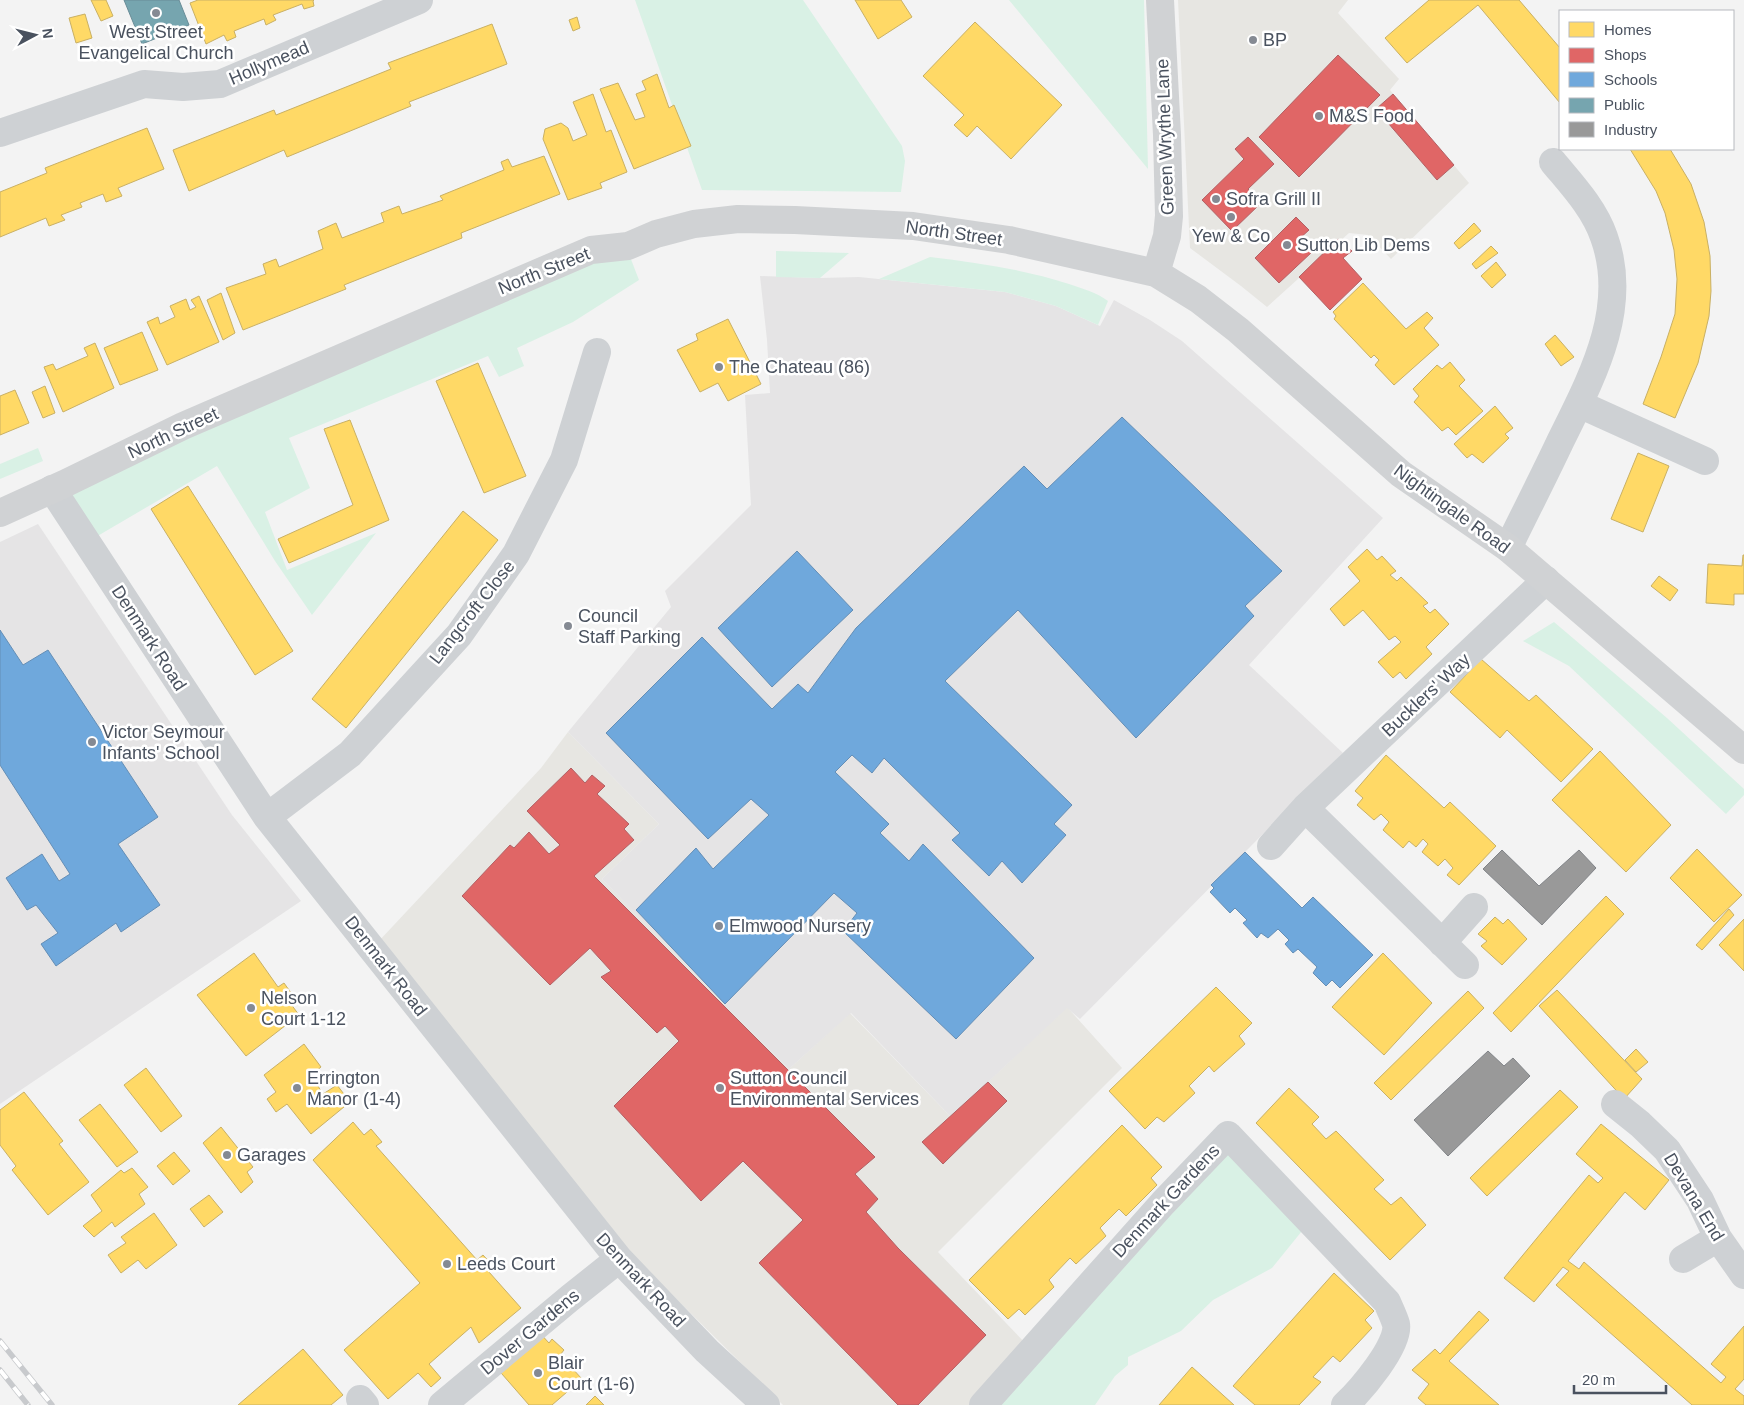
<svg xmlns="http://www.w3.org/2000/svg" width="1744" height="1405" font-family="Arial,sans-serif">
<style>
.commercial{fill:#e7e6e2}
.education{fill:#e5e4e5}
.green{fill:#d9f1e5}
.homes{fill:#ffd966;stroke:#c9b064}
.shops{fill:#e06666;stroke:#b36064}
.schools{fill:#6fa8dc;stroke:#648eb6}
.public{fill:#76a5af;stroke:#698c97}
.industry{fill:#999;stroke:#818488}
.lines{fill:none;stroke-linecap:round;stroke-linejoin:round}
.street{stroke:#ced1d4;stroke-width:28}
.secondary{stroke:#d0d2d4;stroke-width:28}
.rail-casing{stroke:#c8cacd;stroke-width:5.5}
.rail{stroke:#fff;stroke-width:4;stroke-dasharray:11;stroke-linecap:butt}
.poi-dot{fill:#858a93;stroke:#fff;stroke-width:2}
.labels{text-anchor:middle;dominant-baseline:central;stroke-width:5;stroke-linejoin:round;paint-order:stroke}
.poi-label{font-size:18px;fill:#4a525f;stroke:#fff;text-anchor:start}
.street-label{font-size:18px;fill:#4a525f;stroke:#fff}
</style>
<rect width="100%" height="100%" fill="#f3f3f3"/>
<!-- commercial -->
<path class="commercial" d="M1178 0H1348L1338 13 1399 79 1390 90 1469 183 1391 259 1368 235 1349 233 1267 307 1241 286 1190 248Z
M568 732 659 824 602 879 789 1069 850 1013 951 1117 1067 1007 1122 1068 938 1252 1028 1346 973 1405H783L621 1244 378 942 541 768Z"/>
<!-- education -->
<path class="education" d="M760 276 820 278 859 277 1005 292 1056 306 1100 326 1114 300 1150 320 1182 341 1383 518 1249 665 1343 753 1080 1019 1067 1008 951 1117 851 1013 789 1069 734 1014 602 879 659 824 568 732 671 607 665 591 751 505 745 395 770 393 767 340Z
M38 524 232 815 301 901 0 1104V542Z"/>
<!-- green -->
<path class="green" d="M635 0H803L902 146 905 161 901 192 702 190Z
M1009 0H1144L1148 169Z
M627 249 639 280 573 322 517 348 524 366 499 377 488 356 289 438 310 488 265 512 287 570 376 533 312 615 275 561 217 466 89 541 52 489Z
M776 251H777L849 253 820 278 776 277Z
M930 257C978 263 1023 269 1069 284 1083 289 1096 292 1108 301L1098 325 1056 306 1005 292 879 279Z
M38 448 43 461 0 479V464Z
M1554 622 1667 718 1744 789V795L1726 814 1569 666 1523 641Z
M1231 1144 1306 1226 1272 1268 1213 1300 1181 1331 1128 1357V1365L1115 1376 1095 1405H992Z"/>
<!-- homes -->
<path class="homes" d="M91 0H106L113 16 101 21Z
M198 0H314L313 1 314 6 304 9 302 4 273 15 276 20 266 25 264 19 234 31 236 37 227 41 224 35 206 44 190 3Z
M855 0H901L912 17 878 39Z
M1429 0H1519L1560 48V103L1478 5 1407 63 1385 38Z
M85 14 92 38 76 43 69 18Z
M577 17 580 28 573 31 569 20Z
M975 22 1062 105 1011 159 977 126 967 137 954 125 964 115 923 76Z
M492 24 507 64 409 102 411 106 287 157 284 150 189 191 173 150 274 110 276 115 391 69 388 63Z
M657 74 669 108 674 105 691 146 634 169 600 89 618 83 635 120 645 117 636 94 646 90 642 81Z
M593 94 606 132 611 130 627 172 600 183 602 188 568 200 543 139 545 129 561 123 568 128 573 141 587 135 573 102Z
M147 128 164 169 118 188 122 196 106 202 103 194 80 203 82 207 61 215 65 220 49 226 46 218 0 237V192L47 173 45 168Z
M1630 149H1670L1691 184 1704 222 1710 256 1711 291 1709 316 1698 363 1675 418 1643 404 1661 357 1675 314 1677 279 1674 250 1665 213 1656 191Z
M544 156 560 194 461 233 462 238 344 285 346 289 243 330 226 288 266 274 263 264 276 259 279 267 323 249 318 231 336 223 342 238 384 222 381 213 399 206 402 214 443 200 440 196 504 170 501 162 508 159 512 167Z
M1474 223 1481 231 1459 249 1454 243Z
M1491 246 1498 253 1476 269 1472 264Z
M1496 262 1506 275 1492 288 1481 276Z
M1363 283 1406 329 1427 312 1433 318 1424 328 1439 345 1394 385 1375 365 1379 360 1374 355 1371 358 1334 319 1336 316 1333 312Z
M221 293 235 333 223 340 207 300Z
M199 296 219 342 167 365 147 322 158 317 160 324 175 317 170 306 186 299 190 310 196 307 191 300Z
M728 319 761 384 728 401 718 383 700 392 677 350 698 340 696 334Z
M142 332 158 370 120 385 104 348Z
M1555 335 1574 357 1561 366 1545 344Z
M95 343 114 388 63 412 44 367 53 364 56 370 88 356 84 348Z
M1450 362 1465 380 1459 386 1483 411 1456 435 1448 427 1442 431 1414 402 1419 396 1413 389 1437 365 1442 369Z
M478 363 526 476 484 493 436 381Z
M45 386 55 413 43 418 32 392Z
M15 390 29 423 0 435V396Z
M1495 406 1513 428 1505 434 1509 438 1483 463 1472 454 1467 458 1454 444Z
M350 420 389 520 289 563 278 539 353 505 324 429Z
M1638 453 1669 466 1643 532 1611 519Z
M188 486 293 651 255 675 151 509Z
M463 511 498 540 346 728 312 699Z
M1367 549 1377 560 1382 556 1396 571 1390 575 1397 581 1401 577 1428 603 1423 606 1430 613 1435 609 1449 624 1426 647 1432 654 1406 679 1400 672 1393 678 1378 662 1401 642 1395 636 1389 640 1363 610 1344 626 1330 609 1360 581 1348 567Z
M1743 555H1744V594H1734V605L1706 603 1708 564 1742 566Z
M1659 576 1678 590 1670 601 1651 586Z
M1481 659 1529 701 1536 695 1593 749 1561 782 1507 730 1500 738 1450 692Z
M1600 751 1671 825 1626 872 1552 800Z
M1386 755 1444 808 1450 802 1496 846 1459 885 1447 875 1453 868 1445 859 1438 866 1422 852 1428 844 1423 839 1416 847 1409 841 1403 848 1383 830 1389 822 1381 814 1374 820 1357 805 1363 798 1355 791Z
M1697 849 1742 895 1714 922 1670 878Z
M1606 896 1624 914 1511 1032 1493 1013Z
M1729 909 1734 915 1702 950 1696 945Z
M1495 917 1503 924 1508 919 1527 939 1502 965 1481 946 1487 941 1478 934Z
M1744 919V971L1719 945Z
M254 953 278 987 284 983 294 997 288 1000 299 1015 246 1056 197 995Z
M1383 953 1432 1003 1384 1055 1332 1007Z
M1216 987 1252 1023 1239 1036 1245 1044 1214 1072 1209 1066 1189 1086 1195 1093 1164 1122 1157 1117 1145 1129 1109 1091Z
M1557 990 1642 1079 1624 1099 1539 1006Z
M1468 991 1484 1008 1391 1100 1374 1083Z
M304 1044 321 1067 311 1075 323 1094 337 1085 350 1102 311 1134 287 1104 276 1112 267 1099 276 1092 264 1075Z
M1636 1049 1648 1062 1636 1072 1625 1060Z
M146 1068 182 1116 161 1132 124 1085Z
M1289 1088 1319 1117 1312 1124 1326 1139 1336 1131 1384 1180 1374 1189 1391 1205 1401 1197 1426 1225 1390 1260 1256 1123Z
M1560 1090 1578 1107 1487 1196 1470 1178Z
M24 1092 63 1141 59 1144 89 1182 48 1215 12 1170 16 1166 0 1145V1110Z
M100 1104 138 1152 117 1167 79 1120Z
M353 1122 364 1135 371 1129 382 1142 376 1146 477 1260 483 1255 495 1268 489 1272 521 1308 479 1343 471 1327 429 1364 441 1378 431 1387 418 1373 388 1399 344 1350 420 1283 313 1160Z
M1601 1124 1669 1180 1645 1210 1625 1192 1568 1261 1579 1269 1584 1262 1721 1383 1726 1377 1711 1364 1744 1326V1379L1735 1389 1744 1396V1405H1692L1556 1285 1569 1271 1563 1267 1534 1302 1504 1278 1589 1175 1598 1183 1603 1178 1576 1154Z
M1122 1125 1162 1167 1151 1178 1157 1185 1126 1216 1119 1209 1100 1228 1106 1236 1076 1264 1070 1258 1049 1280 1054 1287 1025 1315 1019 1309 1008 1319 969 1280Z
M221 1127 253 1167 247 1172 253 1182 241 1193 203 1143Z
M174 1152 190 1171 173 1185 157 1166Z
M132 1168 148 1187 139 1194 145 1204 115 1227 112 1222 94 1237 83 1226 102 1211 91 1195 121 1170 124 1173Z
M209 1195 223 1212 204 1227 190 1209Z
M154 1213 177 1245 146 1269 138 1260 121 1273 108 1255 126 1243 121 1237Z
M1334 1273 1374 1311 1365 1320 1372 1328 1340 1362 1333 1356 1313 1377 1321 1382 1299 1405H1255L1233 1386Z
M1479 1311 1489 1320 1449 1361 1499 1405H1426L1418 1398 1429 1384 1412 1370 1435 1349 1440 1354Z
M538 1331 549 1343 552 1339 564 1350 560 1355 582 1379 552 1405H529L495 1366Z
M303 1349 343 1395 331 1405H238Z
M1192 1367 1234 1405H1159Z
M595 1396 604 1405H586Z"/>
<!-- shops -->
<path class="shops" d="M1338 55 1380 95 1299 177 1259 137Z
M1393 94 1454 165 1437 180 1376 109Z
M1248 137 1274 164 1248 189 1261 203 1232 231 1202 200 1244 159 1235 149Z
M1296 217 1309 230 1299 239 1312 252 1279 283 1255 258Z
M1338 239 1352 251 1343 258 1362 279 1330 310 1299 277Z
M571 768 585 783 592 775 605 786 597 794 629 824 624 829 634 840 594 876 875 1157 855 1174 878 1199 866 1212 898 1248 986 1335 918 1405H898L759 1263 803 1220 743 1161 701 1201 614 1106 679 1041 665 1026 657 1033 601 977 611 971 590 948 550 985 462 896 510 845 514 848 529 832 549 854 560 845 527 811Z
M988 1082 1007 1101 943 1164 922 1142Z"/>
<!-- schools -->
<path class="schools" d="M1122 417 1282 571 1245 606 1254 616 1136 738 1018 610 945 681 1072 805 1054 824 1066 835 1022 883 1002 861 989 876 952 840 960 833 884 758 872 773 852 755 835 772 889 824 880 833 909 861 923 844 1034 958 956 1039 843 931 857 913 834 893 725 1004 636 910 696 848 713 869 769 815 751 799 708 839 606 733 702 637 772 709 798 684 808 693 856 628 1024 466 1047 489Z
M797 551 853 610 772 687 718 628Z
M0 630 23 665 48 650 158 817 118 844 160 905 121 932 116 923 56 966 41 944 58 933 36 905 27 910 6 878 42 854 59 881 70 874 0 765Z
M1245 852 1302 908 1313 897 1373 955 1340 988 1332 980 1326 986 1313 973 1317 967 1298 949 1293 953 1285 944 1289 940 1278 929 1268 938 1261 933 1257 938 1243 923 1247 920 1235 908 1230 913 1210 892 1214 888 1211 885Z"/>
<!-- public -->
<path class="public" d="M124 0H179L189 25 142 44Z"/>
<!-- industry -->
<path class="industry" d="M1502 850 1539 886 1579 850 1596 868 1542 925 1483 869Z
M1488 1051 1504 1066 1513 1058 1530 1076 1448 1156 1414 1120Z"/>
<g class="lines">
<!-- street -->
<path class="street" d="M0 133 144 84 183 87 220 84 419 0
M1579 404 1705 461
M52 489 267 817 619 1259 707 1351 766 1405
M1508 548C1525 513 1543 478 1560 442 1591 379 1630 309 1604 237 1594 208 1572 185 1553 162
M1305 808 1465 965
M267 817 350 754 459 635 516 554 564 460 597 352
M1271 846 1305 808 1546 580
M1442 943 1474 907
M1615 1104 1640 1124 1667 1150 1700 1200 1718 1238 1744 1275
M1683 1259 1718 1238
M360 1399 365 1405
M442 1405 570 1298 619 1259
M983 1405 1163 1203 1228 1135 1387 1302C1390 1309 1394 1317 1396 1324 1400 1345 1360 1391 1345 1405"/>
<!-- secondary -->
<path class="secondary" d="M1156 273 1167 236 1169 216 1167 135 1160 0
M0 513 64 484 183 426 591 250 628 246 656 234 694 224 738 219 795 220 913 226 1009 240 1156 273 1198 299 1238 330 1401 474 1508 548 1744 750"/>
<!-- rail casing -->
<g class="rail-casing">
<path id="rail" d="M0 1341 52 1405
M0 1370 28 1405"/>
</g>
<!-- rail -->
<use href="#rail" class="rail"/>
</g>
<!-- markers -->
<g class="poi-dot">
<circle cx="156" cy="13" r="5"/>
<circle cx="1253" cy="40" r="5"/>
<circle cx="1319" cy="116" r="5"/>
<circle cx="1216" cy="199" r="5"/>
<circle cx="1231" cy="217" r="5"/>
<circle cx="1287" cy="245" r="5"/>
<circle cx="719" cy="367" r="5"/>
<circle cx="568" cy="626" r="5"/>
<circle cx="92" cy="742" r="5"/>
<circle cx="719" cy="926" r="5"/>
<circle cx="251" cy="1008" r="5"/>
<circle cx="297" cy="1088" r="5"/>
<circle cx="720" cy="1088" r="5"/>
<circle cx="227" cy="1155" r="5"/>
<circle cx="447" cy="1264" r="5"/>
<circle cx="538" cy="1373" r="5"/>
</g>
<g class="labels">
<!-- poi labels -->
<g class="poi-label">
<text x="156" y="32" text-anchor="middle">West Street<tspan x="156" dy="21">Evangelical Church</tspan></text>
<text x="1263" y="40">BP</text>
<text x="1329" y="116">M&amp;S Food</text>
<text x="1226" y="199">Sofra Grill II</text>
<text x="1231" y="236" text-anchor="middle">Yew &amp; Co</text>
<text x="1297" y="245">Sutton Lib Dems</text>
<text x="729" y="367">The Chateau (86)</text>
<text x="578" y="616">Council<tspan x="578" dy="21">Staff Parking</tspan></text>
<text x="102" y="732">Victor Seymour<tspan x="102" dy="21">Infants' School</tspan></text>
<text x="729" y="926">Elmwood Nursery</text>
<text x="261" y="998">Nelson<tspan x="261" dy="21">Court 1-12</tspan></text>
<text x="307" y="1078">Errington<tspan x="307" dy="21">Manor (1-4)</tspan></text>
<text x="730" y="1078">Sutton Council<tspan x="730" dy="21">Environmental Services</tspan></text>
<text x="237" y="1155">Garages</text>
<text x="457" y="1264">Leeds Court</text>
<text x="548" y="1363">Blair<tspan x="548" dy="21">Court (1-6)</tspan></text>
</g>
<!-- street labels -->
<g class="street-label">
<text transform="translate(269 63) rotate(-23)">Hollymead</text>
<text transform="translate(1165 137) rotate(-92)">Green Wrythe Lane</text>
<text transform="translate(954 233) rotate(8)">North Street</text>
<text transform="translate(544 271) rotate(-22)">North Street</text>
<text transform="translate(173 433) rotate(-25)">North Street</text>
<text transform="translate(1452 509) rotate(36)">Nightingale Road</text>
<text transform="translate(472 612) rotate(-52)">Langcroft Close</text>
<text transform="translate(149 638) rotate(57)">Denmark Road</text>
<text transform="translate(1426 695) rotate(-43)">Bucklers' Way</text>
<text transform="translate(386 966) rotate(52)">Denmark Road</text>
<text transform="translate(1694 1197) rotate(59)">Devana End</text>
<text transform="translate(1166 1201) rotate(-47)">Denmark Gardens</text>
<text transform="translate(641 1280) rotate(47)">Denmark Road</text>
<text transform="translate(530 1332) rotate(-40)">Dover Gardens</text>
</g>
</g>
<!-- legend -->
<rect x="1559" y="10" width="175" height="140" fill="#ffffff" stroke="#b7babf"/>
<rect x="1569" y="22" width="25" height="15" fill="#ffd966" stroke="#b7babf"/>
<text x="1604" y="35" font-size="15" fill="#4a525f">Homes</text>
<rect x="1569" y="48" width="25" height="15" fill="#e06666" stroke="#b7babf"/>
<text x="1604" y="60" font-size="15" fill="#4a525f">Shops</text>
<rect x="1569" y="72" width="25" height="15" fill="#6fa8dc" stroke="#b7babf"/>
<text x="1604" y="85" font-size="15" fill="#4a525f">Schools</text>
<rect x="1569" y="98" width="25" height="15" fill="#76a5af" stroke="#b7babf"/>
<text x="1604" y="110" font-size="15" fill="#4a525f">Public</text>
<rect x="1569" y="122" width="25" height="15" fill="#999999" stroke="#b7babf"/>
<text x="1604" y="135" font-size="15" fill="#4a525f">Industry</text>
<!-- north arrow -->
<g transform="translate(35 35) rotate(83)" stroke="#ffffff" stroke-width="4" paint-order="stroke">
<path d="M0-4L9 19L0 12L-9 19Z" fill="#4a525f"/>
<text y="-8" font-size="14" font-weight="bold" text-anchor="middle" fill="#4a525f">N</text>
</g>
<!-- scale -->
<path d="M1574 1385v8h92v-8" fill="none" stroke="#4a525f" stroke-width="2.5"/>
<text x="1582" y="1385" font-size="15" fill="#4a525f" stroke="#ffffff" stroke-width="4" paint-order="stroke">20 m</text>
</svg>
